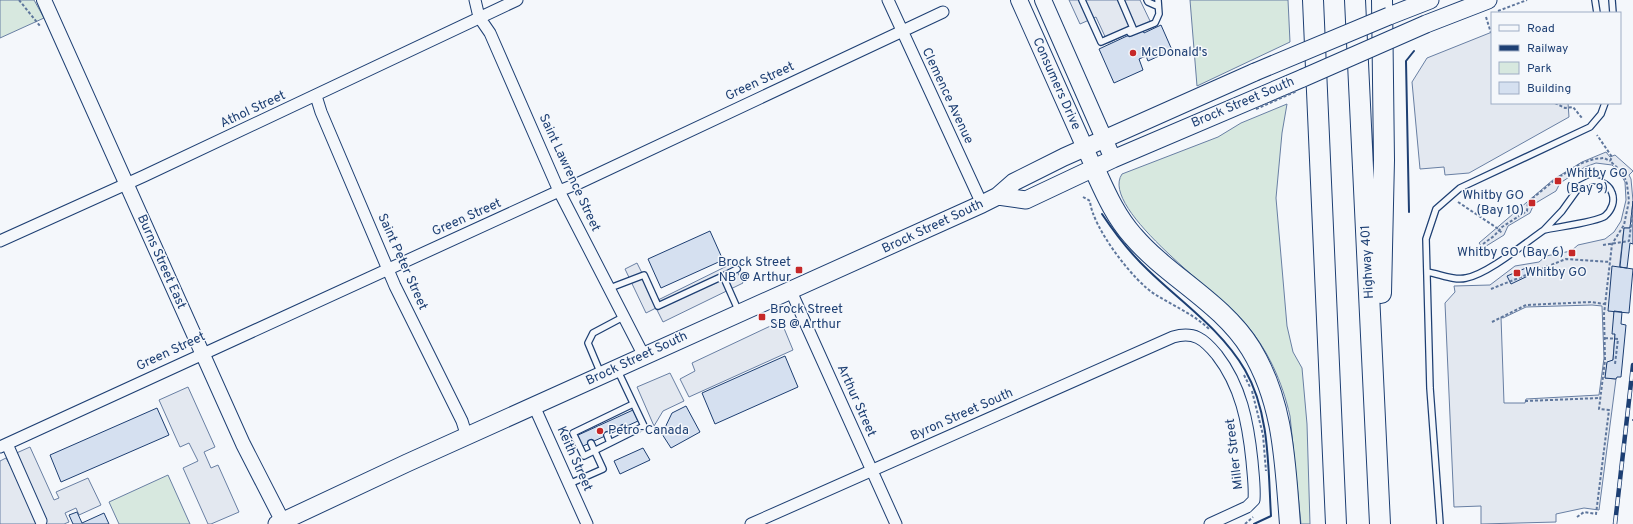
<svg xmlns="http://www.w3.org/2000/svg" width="1633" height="524" font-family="Overpass,sans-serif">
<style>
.green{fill:#d7e8df;stroke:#687fa3}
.parking{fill:#e3e8f0;stroke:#687fa3;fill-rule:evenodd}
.building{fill:#d5e0f0;stroke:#1d3f73}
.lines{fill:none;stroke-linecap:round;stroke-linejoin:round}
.service-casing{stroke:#1d3f73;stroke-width:8}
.minor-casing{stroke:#1d3f73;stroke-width:13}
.tertiary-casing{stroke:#1d3f73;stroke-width:16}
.secondary-casing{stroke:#1d3f73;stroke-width:18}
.primary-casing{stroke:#1d3f73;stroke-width:19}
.motorway-casing{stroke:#1d3f73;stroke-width:22}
.path{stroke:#5e769c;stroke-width:2;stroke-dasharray:3 2;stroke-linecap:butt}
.service{stroke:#f4f7fb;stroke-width:5.5}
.minor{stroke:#f4f7fb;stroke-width:11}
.tertiary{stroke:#f4f7fb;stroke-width:14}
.secondary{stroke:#f4f7fb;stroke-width:16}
.primary{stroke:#f4f7fb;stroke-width:17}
.motorway{stroke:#f4f7fb;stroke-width:20}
.rail-casing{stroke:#1d3f73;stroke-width:4.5}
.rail{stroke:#f4f7fb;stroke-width:3;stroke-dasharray:9;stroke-linecap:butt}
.primary-bridge-casing{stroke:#1d3f73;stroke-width:19;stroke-linecap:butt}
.path-bridge{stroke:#5e769c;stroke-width:2;stroke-dasharray:3 2;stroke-linecap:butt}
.primary-bridge{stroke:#f4f7fb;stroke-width:17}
.wall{stroke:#1d3f73;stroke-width:2}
.poi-dot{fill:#c62828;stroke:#f4f7fb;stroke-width:1.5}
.labels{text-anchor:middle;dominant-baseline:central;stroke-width:3;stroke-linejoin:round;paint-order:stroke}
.poi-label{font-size:13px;fill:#1d3f73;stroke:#f4f7fb;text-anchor:start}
.street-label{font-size:13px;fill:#1d3f73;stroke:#f4f7fb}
</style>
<rect width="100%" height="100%" fill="#f4f7fb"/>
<!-- green -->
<path class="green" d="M0 0H34L44 18 0 38Z
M1190 0H1288L1290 42 1197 86Z
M1287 104 1282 133 1276 198 1287 326 1293 352 1302 368 1307 424 1310 524H1301L1290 416C1282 381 1268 350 1245 323 1225 298 1098 209 1122 174L1218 137 1241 123Z
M168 475 190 524H119L109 502Z"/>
<!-- parking -->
<path class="parking" d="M1069 0H1140L1151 23 1108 43 1096 17 1080 24Z
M1492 32V103H1568L1569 117 1469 173 1445 175 1444 167 1420 169 1412 82 1427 58Z
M1606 152 1610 157 1615 155 1633 171 1629 175 1631 179 1633 201 1630 228H1624L1614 311 1615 334 1613 360 1607 363 1605 378 1616 379 1599 510 1584 508 1556 514V522L1481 524V506L1454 507 1445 303 1455 292 1454 286 1490 285 1515 266 1539 262 1546 256 1571 251 1578 245 1605 239 1614 232 1621 221 1626 200 1625 182 1620 173 1612 165 1596 163 1585 167 1560 183 1556 191 1534 204 1530 213 1508 226 1504 235 1483 248 1479 243 1554 179 1582 162ZM1592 305 1602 306 1604 358 1599 395 1526 399 1525 403H1504L1501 317 1503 318 1526 307Z
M637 263 656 301 733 263 743 283 663 322 656 308 646 313 625 269Z
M781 321 793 350 689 397 680 379 695 371 692 363Z
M670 373 684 401 663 411 654 426 637 387Z
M188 387 215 447 204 452 211 468 218 465 239 512 211 524H208L183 468 198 461 189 443 180 447 159 400Z
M30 447 54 500 59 498 56 492 88 478 101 505 79 515 76 508 65 513 69 522 64 524H0V461L6 458 11 467 16 465 12 455Z"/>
<!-- building -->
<path class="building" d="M1161 25 1172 50 1148 61 1146 56 1139 59 1143 70 1114 83 1099 49 1142 29 1144 33Z
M1633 201V244L1630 243 1627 268 1620 267 1624 228H1630Z
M710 231 723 260 661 288 648 259Z
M1612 266 1633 269 1629 313 1608 311Z
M1526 268 1530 275 1511 284 1507 276Z
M1614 311 1622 312 1621 324 1626 325 1621 377H1617L1616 379 1605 378 1607 362 1613 360 1615 334H1612Z
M785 356 798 387 715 424 702 393Z
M686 406 700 432 671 448 662 434 672 413Z
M157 408 169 435 61 482 50 455Z
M633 410 638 421 581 447 576 436Z
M643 448 650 460 620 474 614 461Z
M77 512 82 523 104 513 109 524H73L69 515Z"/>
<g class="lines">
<!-- service casing -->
<g class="service-casing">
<path id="service" d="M1082 0 1101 42 1133 28 1121 0
M1147 0 1148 2 1157 6
M1595 0 1597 13
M1612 0 1613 13
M1130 33 1155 23 1159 14 1158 0
M1592 180C1601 181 1609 184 1612 193 1615 201 1612 210 1605 216 1597 222 1557 227 1544 230L1562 211 1580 186Z
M1427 272C1440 274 1454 281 1466 278 1488 274 1525 243 1544 230
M723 276 737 269
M610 288 644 275 658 306 723 276 739 312
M617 369C626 388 635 407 644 426L584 456 573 433 633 404
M601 374 588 343 593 333 625 316
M623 428 626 435
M607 435 610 443
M569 484 603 469 591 443
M1440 524 1430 388 1426 239 1436 209 1460 188 1590 127 1601 114 1605 103"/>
</g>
<!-- minor casing -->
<g class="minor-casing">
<path id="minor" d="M475 0 479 17 490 33 559 191 644 356
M888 0 982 204
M316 96 321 112 395 286 462 421 467 437
M0 241 144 176 517 0
M790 289 896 524
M534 406 587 524
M7 444 41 521
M0 447 559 191 579 183 943 12
M751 524 1173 337C1194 331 1204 339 1217 355 1241 386 1248 422 1252 461 1253 474 1255 487 1254 500L1247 507 1210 524"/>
</g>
<!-- tertiary casing -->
<g class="tertiary-casing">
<path id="tertiary" d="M44 0 243 444 284 524"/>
</g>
<!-- secondary casing -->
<g class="secondary-casing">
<path id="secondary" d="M1019 0 1094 168
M1043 0 1113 159"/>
</g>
<!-- primary casing -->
<g class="primary-casing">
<path id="primary" d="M1389 16 1430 0
M1426 24 1488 0
M998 196 1026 200 1113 159 1303 78
M277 524 407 463 982 204 998 196 1014 182 1064 157 1255 72"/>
</g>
<!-- motorway casing -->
<g class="motorway-casing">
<path id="motorway" d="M1313 0 1336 524
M1355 0 1380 524
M1094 168C1105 192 1115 216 1133 236 1168 277 1222 302 1251 349 1284 403 1285 463 1290 524
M1381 293 1384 160 1382 0"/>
</g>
<!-- path -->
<path class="path" d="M19 0 40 26
M1498 11 1527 0
M1486 17 1491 33
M1555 103 1565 108 1573 107 1582 118
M1083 197 1090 201C1092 227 1134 282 1156 295 1174 306 1195 315 1210 330
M1458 202 1497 228 1502 233
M1483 244 1494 236 1502 227 1527 211 1528 202 1556 179 1582 163 1594 159 1604 158 1610 161
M1603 245 1629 241 1633 209
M1491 289 1566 259 1610 262
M1492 322 1526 305 1591 302 1605 304
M1605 338 1618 339 1615 364
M1244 375 1250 387
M1252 391 1263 435 1266 471
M1525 401 1600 398
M1632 420H1633
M1577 517 1584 512 1596 514 1609 410 1599 409 1605 360 1604 314 1612 244 1624 225 1629 201 1627 184 1623 173 1610 161 1612 157 1597 135
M1245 524 1253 517"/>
<!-- service -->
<use href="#service" class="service"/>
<!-- minor -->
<use href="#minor" class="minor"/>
<!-- tertiary -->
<use href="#tertiary" class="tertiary"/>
<!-- secondary -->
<use href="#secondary" class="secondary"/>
<!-- primary -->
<use href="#primary" class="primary"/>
<!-- motorway -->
<use href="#motorway" class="motorway"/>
<!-- rail casing -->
<g class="rail-casing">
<path id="rail" d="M1615 524 1633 365"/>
</g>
<!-- rail -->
<use href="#rail" class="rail"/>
<!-- primary-bridge casing -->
<g class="primary-bridge-casing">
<path id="primary-bridge" d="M1255 72 1389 16
M1303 78 1426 24"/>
</g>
<!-- path-bridge -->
<path class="path-bridge" d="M1256 109 1297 91"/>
<!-- primary-bridge -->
<use href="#primary-bridge" class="primary-bridge"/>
<!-- wall -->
<path class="wall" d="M1409 212 1406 61 1414 51
M1102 214C1116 235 1130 253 1148 270 1182 303 1221 329 1245 370 1270 413 1268 468 1271 516L1254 524"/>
</g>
<!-- markers -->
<g class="poi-dot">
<circle cx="1133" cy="53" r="4"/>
<rect x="1554" y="177" width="8" height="8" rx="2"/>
<rect x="1528" y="199" width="8" height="8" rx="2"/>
<rect x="1568" y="249" width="8" height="8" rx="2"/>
<rect x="795" y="266" width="8" height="8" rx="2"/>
<rect x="1513" y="269" width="8" height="8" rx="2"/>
<rect x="758" y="313" width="8" height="8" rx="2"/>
<circle cx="600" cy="431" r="4"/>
</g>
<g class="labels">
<!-- poi labels -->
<g class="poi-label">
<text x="1141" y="53">McDonald's</text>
<text x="1566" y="174">Whitby GO<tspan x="1566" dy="15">(Bay 9)</tspan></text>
<text x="1524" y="196" text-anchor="end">Whitby GO<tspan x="1524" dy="15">(Bay 10)</tspan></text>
<text x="1564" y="253" text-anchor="end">Whitby GO (Bay 6)</text>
<text x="791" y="263" text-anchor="end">Brock Street<tspan x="791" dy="15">NB @ Arthur</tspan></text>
<text x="1525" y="273">Whitby GO</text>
<text x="770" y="310">Brock Street<tspan x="770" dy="15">SB @ Arthur</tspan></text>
<text x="608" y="431">Petro-Canada</text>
</g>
<!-- street labels -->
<g class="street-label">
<text transform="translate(760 82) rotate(-25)">Green Street</text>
<text transform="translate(1056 84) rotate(66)">Consumers Drive</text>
<text transform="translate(947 96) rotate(65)">Clemence Avenue</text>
<text transform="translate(1243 103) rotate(-23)">Brock Street South</text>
<text transform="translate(253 110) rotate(-25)">Athol Street</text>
<text transform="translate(569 173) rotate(65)">Saint Lawrence Street</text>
<text transform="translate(467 218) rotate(-24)">Green Street</text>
<text transform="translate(933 227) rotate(-25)">Brock Street South</text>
<text transform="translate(161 262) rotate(66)">Burns Street East</text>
<text transform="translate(402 262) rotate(66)">Saint Peter Street</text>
<text transform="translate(1368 262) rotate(-93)">Highway 401</text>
<text transform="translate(171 352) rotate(-25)">Green Street</text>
<text transform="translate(637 359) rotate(-25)">Brock Street South</text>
<text transform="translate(856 401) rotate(66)">Arthur Street</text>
<text transform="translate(962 415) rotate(-24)">Byron Street South</text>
<text transform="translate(1235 454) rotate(-97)">Miller Street</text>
<text transform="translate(574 459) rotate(66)">Keith Street</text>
</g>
</g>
<!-- legend -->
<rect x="1491" y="12" width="130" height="92" fill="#f4f7fb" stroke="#9eadc5"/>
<rect x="1499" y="25" width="20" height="6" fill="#f4f7fb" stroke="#9eadc5"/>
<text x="1527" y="32" font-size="12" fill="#1d3f73">Road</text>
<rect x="1499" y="45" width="20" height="6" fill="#1d3f73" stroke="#9eadc5"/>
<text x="1527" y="52" font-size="12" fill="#1d3f73">Railway</text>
<rect x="1499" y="62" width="20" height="12" fill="#d7e8df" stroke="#9eadc5"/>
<text x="1527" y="72" font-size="12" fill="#1d3f73">Park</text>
<rect x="1499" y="82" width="20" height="12" fill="#d5e0f0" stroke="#9eadc5"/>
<text x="1527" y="92" font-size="12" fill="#1d3f73">Building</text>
</svg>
